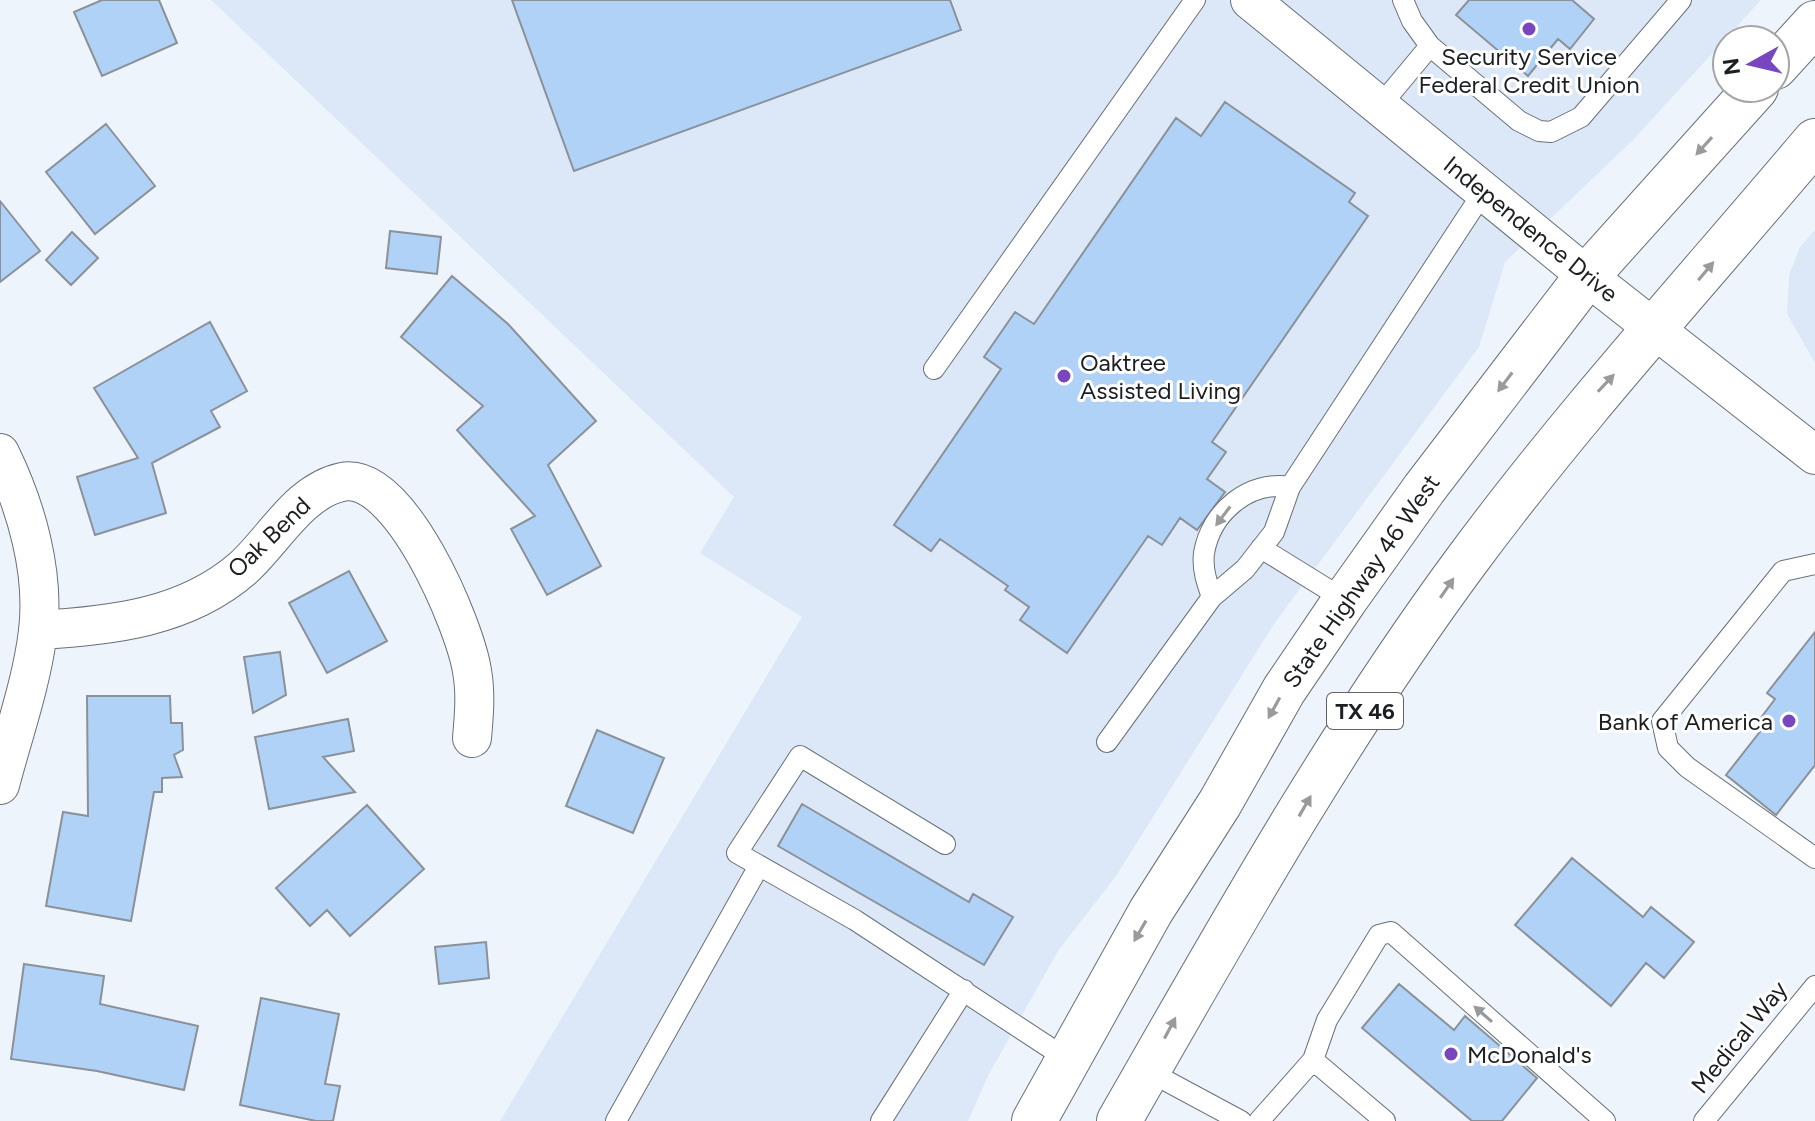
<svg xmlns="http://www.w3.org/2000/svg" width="1815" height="1121" font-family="Figtree,sans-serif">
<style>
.built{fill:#dce8f7}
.building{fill:#b0d2f7;stroke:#8b9199;stroke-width:2}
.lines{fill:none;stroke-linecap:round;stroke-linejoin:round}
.lane-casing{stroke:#697077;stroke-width:22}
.street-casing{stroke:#697077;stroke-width:40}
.primary-casing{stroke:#697077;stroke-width:46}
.lane{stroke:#fff;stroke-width:20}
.street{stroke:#fff;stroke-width:38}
.primary{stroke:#fff;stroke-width:44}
.oneway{fill:#999a9c}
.poi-dot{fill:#7847bf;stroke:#fff;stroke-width:3}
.labels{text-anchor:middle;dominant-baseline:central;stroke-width:6;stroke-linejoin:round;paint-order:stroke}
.shield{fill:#fff;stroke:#606264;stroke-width:2}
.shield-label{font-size:22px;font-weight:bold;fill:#1c1f22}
.poi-label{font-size:24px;fill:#1c1f22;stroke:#fff;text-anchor:start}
.street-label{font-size:24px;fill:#1c1f22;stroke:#fff}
</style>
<rect width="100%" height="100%" fill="#edf4fc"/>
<!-- built -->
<path class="built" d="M211 0H1761L1633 140 1505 262 1479 347 1274 624 1116 876 1058 951 989 1074 968 1121H500L802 617 700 553 734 497Z
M1815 230V363L1787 314 1789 275 1800 247Z"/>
<!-- building -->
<path class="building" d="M102 0H159L177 43 102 76 74 12Z
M512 0H950L961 30 574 171Z
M1469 0H1572L1594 19 1570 49 1558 39 1528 76 1456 15Z
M1225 102 1355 193 1349 202 1368 216 1212 442 1226 452 1207 479 1225 492 1197 530 1180 518 1162 545 1148 536 1067 653 1020 620 1029 607 1005 590 1008 586 940 539 931 551 894 525 1001 369 984 357 1015 312 1034 324 1176 118 1201 136Z
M106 124 155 186 95 234 46 172Z
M0 201 40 251 0 282Z
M390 231 441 237 437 274 386 268Z
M72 232 98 258 71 285 46 260Z
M452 276 508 324 596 421 548 465 601 566 547 595 511 529 535 516 457 430 483 406 401 337Z
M210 322 247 391 211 411 220 427 152 463 166 513 95 535 77 477 138 458 94 388Z
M349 571 387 641 327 673 289 603Z
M1815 632V765L1776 815 1726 775 1766 724 1760 719 1775 699 1767 693Z
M280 652 286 695 253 713 244 657Z
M87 696H170L171 723H182L183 750 174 755 182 777 162 778V792H154L131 921 46 906 63 812 88 816Z
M348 719 354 751 323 757 355 792 269 809 255 737Z
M597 730 664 758 633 833 566 806Z
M802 804 969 902 973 894 1013 917 984 965 778 846Z
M367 805 424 869 350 936 327 910 310 926 276 888Z
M1572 858 1643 917 1651 907 1694 942 1664 978 1646 963 1611 1006 1515 925Z
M486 942 489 978 439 984 435 947Z
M24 964 104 976 100 1004 198 1026 184 1090 97 1071 11 1059Z
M1399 984 1454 1030 1465 1016 1537 1078 1502 1121H1472L1362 1028Z
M261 998 339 1014 325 1084 340 1086 333 1121H316L240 1105Z"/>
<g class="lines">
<!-- lane casing -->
<g class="lane-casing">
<path id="lane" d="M1403 0 1412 21 1430 46 1519 121 1539 131 1551 132 1581 117 1681 0
M1380 106 1430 46
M934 369 1195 0
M1261 548 1345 600
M1815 564 1783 571 1662 721 1668 748 1687 767 1815 858
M1212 597C1207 583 1202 569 1204 553 1211 512 1249 480 1290 487
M1107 742 1212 597 1245 569 1274 532 1290 487 1484 191
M945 844 800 756 737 853 855 920 1067 1059
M1313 1060 1327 1020 1379 935 1391 932 1605 1121
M1148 1071 1241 1121
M616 1121 759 866
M881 1121 964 990
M1259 1121 1313 1060 1385 1121
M1704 1121 1815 986"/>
</g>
<!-- street casing -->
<g class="street-casing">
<path id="street" d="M1250 0 1587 276 1815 455
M0 453C26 506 45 572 38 631 32 682 13 735 0 785
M38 630C110 626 186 618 243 568 274 540 299 491 342 482 400 470 465 626 472 671 476 693 474 716 472 738"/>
</g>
<!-- primary casing -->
<g class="primary-casing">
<path id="primary" d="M1775 67 1815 23
M1034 1121 1151 911 1220 803 1284 690 1345 600 1424 489 1587 276 1756 88
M1119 1121C1228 931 1336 737 1467 560 1575 414 1698 280 1815 141"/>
</g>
<!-- lane -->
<use href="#lane" class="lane"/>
<!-- street -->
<use href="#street" class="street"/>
<!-- primary -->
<use href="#primary" class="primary"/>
</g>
<!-- one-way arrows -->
<defs><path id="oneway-solid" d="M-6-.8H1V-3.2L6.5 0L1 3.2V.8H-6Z" transform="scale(2)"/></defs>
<g class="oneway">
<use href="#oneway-solid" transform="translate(1704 146) rotate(132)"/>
<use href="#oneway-solid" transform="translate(1706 271) rotate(-50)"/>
<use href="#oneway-solid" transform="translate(1505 382) rotate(127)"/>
<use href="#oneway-solid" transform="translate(1606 383) rotate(-47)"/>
<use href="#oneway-solid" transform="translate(1223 516) rotate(127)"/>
<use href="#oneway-solid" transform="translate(1447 588) rotate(-56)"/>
<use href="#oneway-solid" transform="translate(1274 708) rotate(119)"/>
<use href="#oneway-solid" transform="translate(1305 806) rotate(-60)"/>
<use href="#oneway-solid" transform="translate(1140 931) rotate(120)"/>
<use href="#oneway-solid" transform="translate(1483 1014) rotate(-139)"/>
<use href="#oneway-solid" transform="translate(1170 1028) rotate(-62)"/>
</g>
<!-- markers -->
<g class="poi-dot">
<circle cx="1529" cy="29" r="8"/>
<circle cx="1064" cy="376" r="8"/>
<circle cx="1789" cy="721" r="8"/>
<circle cx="1451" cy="1054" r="8"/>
</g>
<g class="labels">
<!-- shield labels -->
<rect class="shield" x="1327" y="693" width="76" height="36" rx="6"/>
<g class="shield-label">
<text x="1365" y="711">TX 46</text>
</g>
<!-- poi labels -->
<g class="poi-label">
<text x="1529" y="56" text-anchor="middle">Security Service<tspan x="1529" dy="28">Federal Credit Union</tspan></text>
<text x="1080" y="362">Oaktree<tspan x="1080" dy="28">Assisted Living</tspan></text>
<text x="1773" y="721" text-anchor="end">Bank of America</text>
<text x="1467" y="1054">McDonald's</text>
</g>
<!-- street labels -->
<g class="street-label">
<text transform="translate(1531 229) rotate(39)">Independence Drive</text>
<text transform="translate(269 537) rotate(-44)">Oak Bend</text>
<text transform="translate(1361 581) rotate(-55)">State Highway 46 West</text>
<text transform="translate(1739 1037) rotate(-51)">Medical Way</text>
</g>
</g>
<!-- north arrow -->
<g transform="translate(1751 64) rotate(262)"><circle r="38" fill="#ffffff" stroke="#a4a5a7" stroke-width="2"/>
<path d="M0-6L14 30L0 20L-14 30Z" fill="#7847bf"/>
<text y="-12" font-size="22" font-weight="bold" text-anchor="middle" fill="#1c1f22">N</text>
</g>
</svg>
